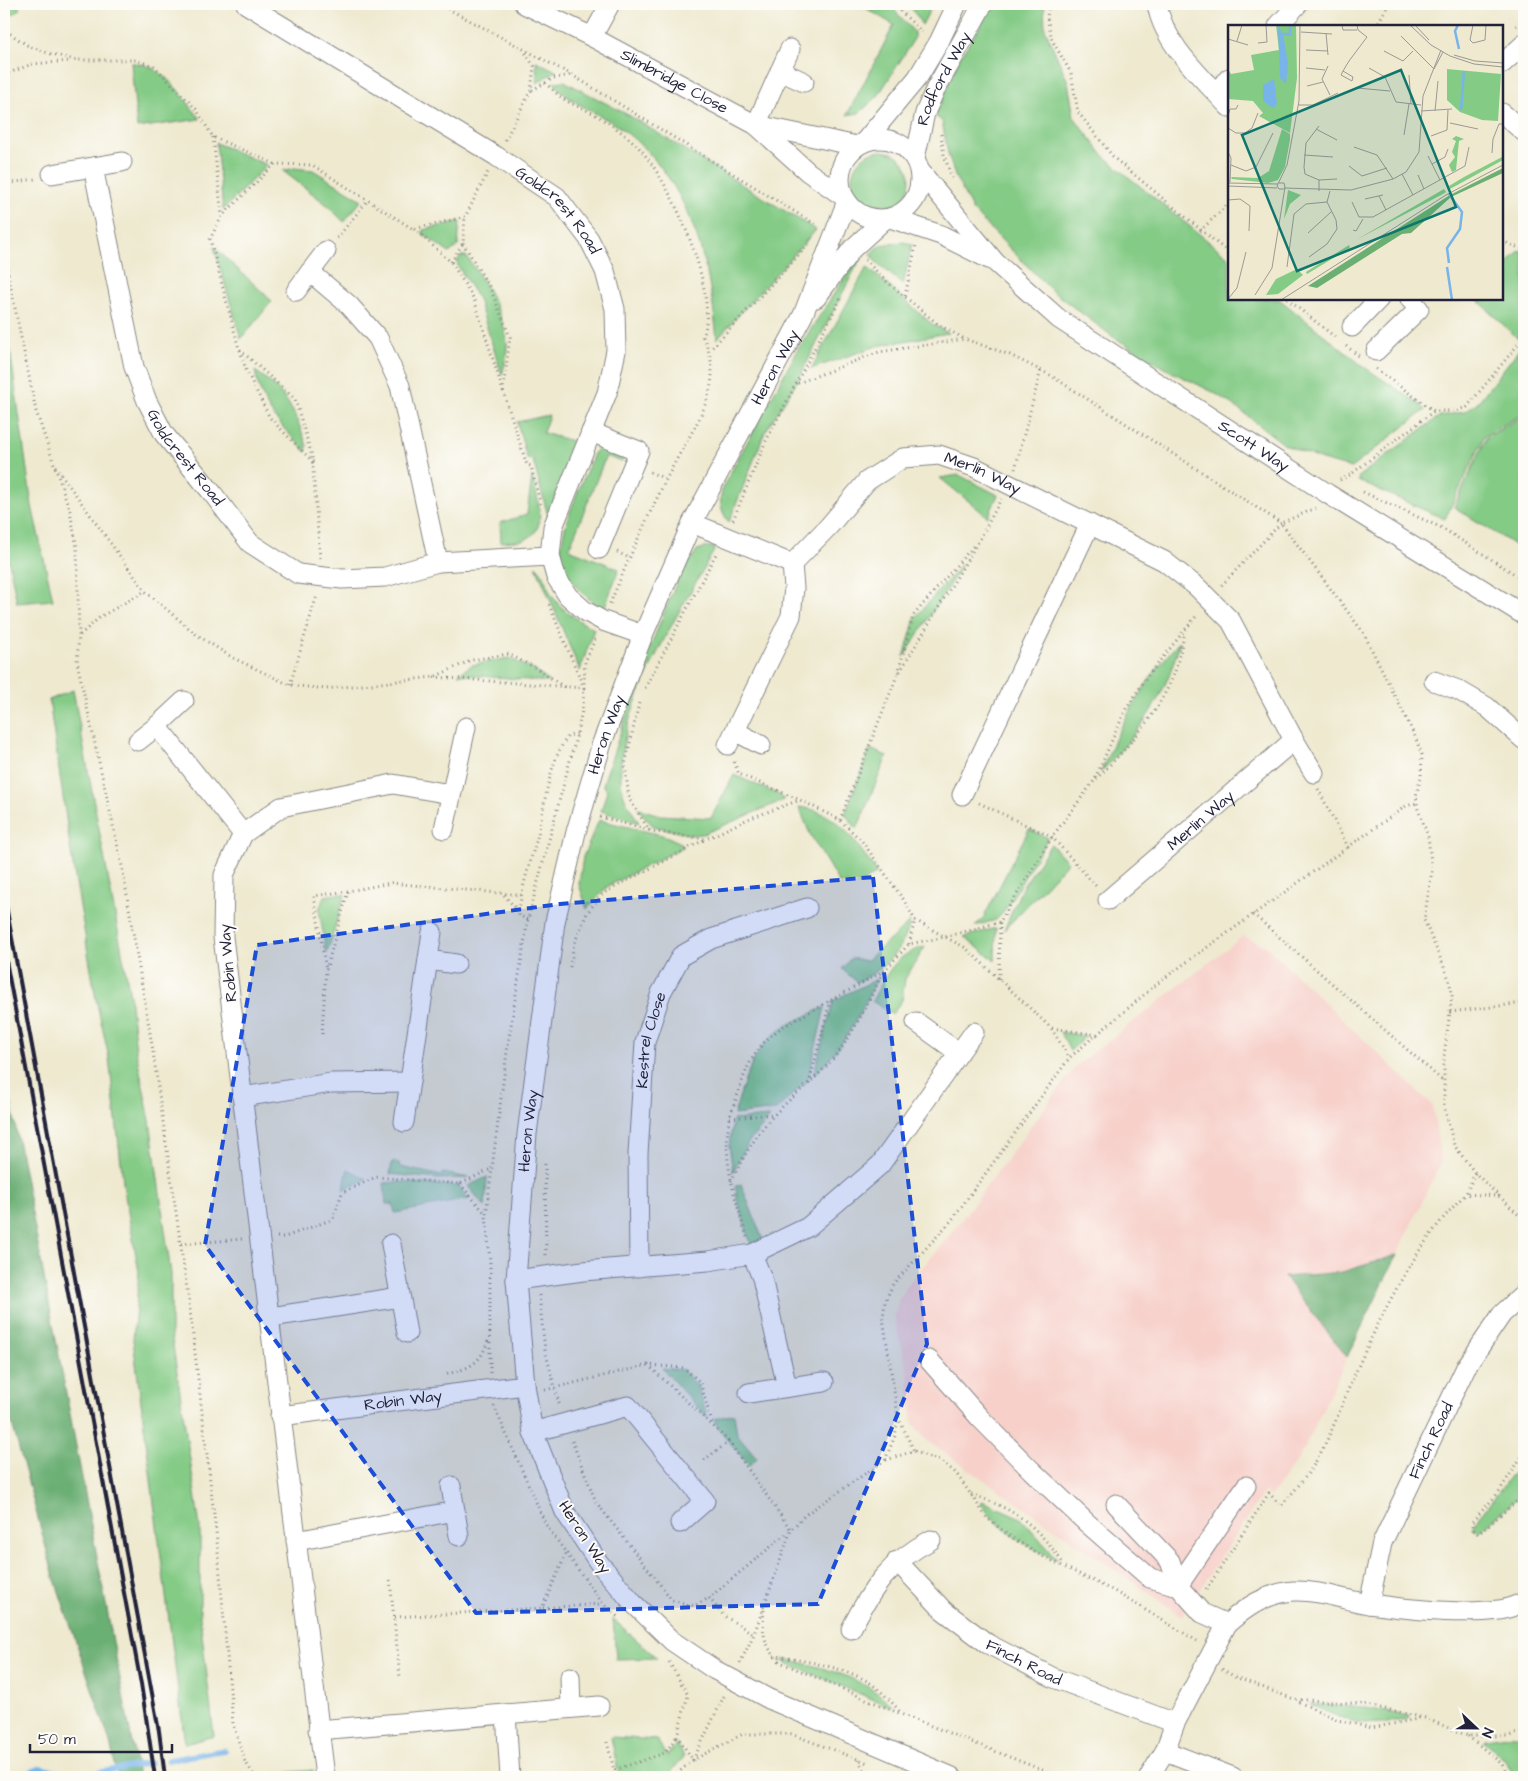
<svg xmlns="http://www.w3.org/2000/svg" width="1528" height="1781" font-family="'Architects Daughter',sans-serif">
<style>
.built{fill:#f7d0ca}
.green{fill:#84cb86;stroke:#537660}
.forest{fill:#6baf73;stroke:#466857}
.lines{fill:none;stroke-linecap:round;stroke-linejoin:round}
.stream{stroke:#78b4ea;stroke-width:5.5}
.minor-casing{stroke:#888685;stroke-width:21}
.path{stroke:#888685;stroke-width:3;stroke-dasharray:1 4;stroke-linecap:butt}
.minor{stroke:#fff;stroke-width:19}
.rail{stroke:#22223b;stroke-width:4}
.minor-bridge-casing{stroke:#888685;stroke-width:21;stroke-linecap:butt}
.minor-bridge{stroke:#fff;stroke-width:19}
.marked{fill:#1d4ed8;fill-opacity:0.2;stroke:#1d4ed8;stroke-width:4;stroke-dasharray:10 6;stroke-linejoin:round}
.labels{text-anchor:middle;dominant-baseline:central;stroke-width:4;stroke-linejoin:round;paint-order:stroke}
.street-label{font-size:16px;fill:#22223b;stroke:#fdfcf7}
.inset-river{fill:none;stroke:#78b4ea;stroke-width:2.5}
.inset-road{fill:none;stroke:#9c9994;stroke-width:1}
.view{fill:#0f766e;fill-opacity:0.15;stroke:#0f766e;stroke-width:2.5}
.inset-edge{fill:none;stroke:#22223b;stroke-width:2.5}
</style>
<rect width="100%" height="100%" fill="#fdfcf7"/>
<filter id="ink" filterUnits="userSpaceOnUse"><feTurbulence type="fractalNoise" baseFrequency=".02" numOctaves="2"/><feDisplacementMap in="SourceGraphic" scale="10" xChannelSelector="R" yChannelSelector="G"/><feConvolveMatrix kernelMatrix="1 2 1 2 8 2 1 2 1" color-interpolation-filters="sRGB"/></filter>
<filter id="wash" filterUnits="userSpaceOnUse"><feTurbulence type="fractalNoise" baseFrequency=".0096" numOctaves="4" result="noise"/><feDisplacementMap in="SourceGraphic" scale="20" xChannelSelector="R" yChannelSelector="G"/><feGaussianBlur stdDeviation="1.12" result="paint"/><feColorMatrix in="noise" values="0 0 0 0 0 0 0 0 0 0 0 0 0 0 0 0 0 1.4 0 .05"/><feComposite in="paint" operator="in"/></filter>
<g filter="url(#wash)">
<rect width="100%" height="100%" fill="#eee9cf"/>
<!-- built -->
<path class="built" d="M1243 936 1266 946 1433 1106 1441 1162 1299 1458 1270 1497 1265 1491 1182 1616 926 1440 913 1423 907 1369 894 1317 898 1301 909 1283 957 1226 1075 1067Z"/>
<!-- green -->
<path class="green" d="M4 4H19V11L4 19Z
M859 4H889L914 32V39L878 96 859 113 847 115 894 25Z
M909 4H933L922 25Z
M994 4H1044L1045 29 1068 82 1074 117 1101 153 1120 170 1229 258V299H1279L1364 367 1418 403 1425 410 1351 468 1322 460 1285 445 1236 407 1213 392 1164 368 1112 336 1052 291 973 211 955 176 948 154 942 121 935 116 959 59Z
M536 61 556 71 537 83Z
M131 63C161 61 184 98 200 119L137 128Z
M564 81 630 116 816 230 717 339C709 258 689 177 619 127 601 114 564 101 554 82Z
M216 143 267 165 223 210Z
M852 180a29 29 0 1 1 58 0a29 29 0 1 1-58 0Z
M294 168 313 170 362 200 344 222 326 204 283 171Z
M460 221 458 246 449 253 422 233 423 230Z
M903 242 912 244 903 285 874 260 871 253 881 245Z
M214 247 272 301 241 339Z
M1520 250 1524 254V328L1517 338 1477 299H1502V270Z
M461 256H466C482 276 506 319 507 344 507 354 505 365 502 375L478 299 458 266 457 261Z
M858 257 860 259 798 380 765 432 729 522C718 508 719 496 726 481L798 349Z
M867 267 932 324 948 333 877 346 811 369Z
M4 307 32 506 53 600 17 603 4 537Z
M1524 343V413L1485 436 1445 519 1358 481 1359 476 1440 416 1464 412 1478 402Z
M255 371C287 392 295 412 307 446L306 452C282 426 261 408 255 371Z
M549 415 543 433 576 442 548 516 533 460 527 459 517 422Z
M1524 415V551L1454 507 1487 437Z
M600 446 625 455 622 462 606 456 569 549 619 569 604 609C584 597 563 578 561 553 560 528 585 476 595 451Z
M959 475 998 495 988 517 940 478Z
M532 476C536 494 549 527 528 538 521 542 509 541 501 542L500 523 527 514Z
M707 547H716C682 609 610 717 622 789 625 803 633 811 639 823L601 811 607 791 603 784 646 657 678 579 697 550Z
M963 563 904 657 915 618Z
M536 566C544 574 545 580 549 590 557 608 577 620 594 629L580 671Z
M1180 641C1165 699 1142 728 1101 772 1122 721 1143 682 1180 641Z
M509 658 534 670 550 682 458 674 472 665Z
M73 690 130 995 136 1051 150 1121 171 1274V1332L200 1527V1617L214 1736 185 1744 133 1340 139 1272 124 1190 109 1058 95 994 71 853 49 700Z
M870 749 887 756 857 829 845 814Z
M734 775 780 795 784 800 703 834 692 835 653 826 637 808 660 815 711 818Z
M799 807C839 811 856 843 877 873L860 884 839 883 810 834Z
M599 820 666 836 681 843 683 847 608 886 587 909 579 884 583 857Z
M1029 829 1048 838 1003 913 996 920 975 926 984 917Z
M1051 844 1068 862 1004 930 1022 888Z
M336 894H345L344 898C339 910 331 947 326 952L319 909 325 896Z
M910 922C905 948 882 972 857 982L842 969 851 958 866 961Z
M996 928 995 961 964 937Z
M925 947 905 979 902 1000 892 1014 872 1001C887 974 894 954 925 947Z
M877 979C858 1018 845 1045 813 1076L834 1000Z
M825 1007 808 1080 776 1110 734 1115C742 1089 750 1057 770 1038 785 1024 807 1016 825 1007Z
M1060 1032 1086 1036 1070 1051Z
M770 1117 748 1143 733 1172 729 1146 733 1120Z
M392 1162 399 1163 400 1167 442 1176 443 1173 469 1178 438 1179 390 1174Z
M348 1169 367 1179 343 1190Z
M487 1177 485 1207 468 1186Z
M401 1182 459 1186 469 1199 395 1213 393 1204H386L384 1183Z
M741 1184 763 1240 751 1245 737 1198 736 1186Z
M662 1368 683 1370 697 1385 708 1419Z
M734 1414 737 1434 757 1458 749 1466C741 1455 716 1428 714 1419Z
M1524 1459V1492L1483 1529 1477 1531 1473 1529 1474 1524Z
M982 1501 1021 1518 1058 1560C1030 1549 996 1528 980 1502Z
M613 1619 657 1658 616 1659Z
M784 1659C823 1667 860 1676 891 1704V1707L782 1661Z
M1309 1704 1366 1708 1409 1716 1408 1719C1363 1728 1351 1723 1309 1704Z
M1524 1734V1777H1515L1504 1758 1483 1742 1485 1739Z
M611 1737 657 1740 667 1756 677 1743 684 1757 667 1777H619Z
M313 1770 314 1777H261L259 1775Z"/>
<!-- forest -->
<path class="forest" d="M4 1065 136 1763 138 1777H118L109 1739 54 1577 4 1394Z
M1397 1255 1347 1357 1284 1277 1342 1272Z"/>
<g class="lines">
<!-- stream -->
<path class="stream" d="M168 1760 224 1750
M19 1777 41 1768 75 1777 150 1763"/>
</g>
</g>
<g filter="url(#ink)">
<g class="lines">
<!-- minor casing -->
<g class="minor-casing">
<g id="minor">
<path id="s1" d="M246 4 496 156 557 197 589 239 605 271 615 309 616 351 607 393 553 527 550 556 556 577 568 596 585 611 603 621 643 635"/>
<path id="s2" d="M524 4 592 37 756 125 808 172 844 197"/>
<path d="M1157 4C1163 44 1203 78 1229 107"/>
<path d="M1278 26 1298 4"/>
<path d="M592 37 610 4"/>
<path d="M1502 64 1524 44"/>
<path d="M780 71 804 82"/>
<path d="M1216 92 1229 78"/>
<path d="M1502 113 1524 132"/>
<path d="M756 125 790 49"/>
<path d="M757 125 857 146"/>
<circle cx="880" cy="179" r="40"/>
<path d="M865 141 918 77 939 42 957 4"/>
<path id="s3" d="M915 158 925 113 935 90 983 4"/>
<path id="s4" d="M93 167 134 367 147 401 164 434 213 494 250 543 298 574 342 579 385 577 438 562 550 556"/>
<path id="s5" d="M920 171 995 262 1059 319 1328 494 1524 615"/>
<path d="M52 174 122 162"/>
<path d="M890 218 941 235 989 259"/>
<path d="M326 251 310 272 349 305 378 338 400 386 438 562"/>
<path d="M296 291 310 272"/>
<path d="M816 298 852 249 885 219"/>
<path d="M1352 327 1379 299"/>
<path d="M1376 351 1419 309 1410 299"/>
<path d="M591 432 639 451 599 549"/>
<path id="s6" d="M692 523 792 564 829 526 867 481 903 458 939 455 974 467 1164 561 1197 587 1231 621 1294 740 1314 773"/>
<path d="M1434 681 1458 690 1487 707 1524 740"/>
<path d="M184 701 157 726 243 834"/>
<path d="M735 731 761 745"/>
<path d="M138 741 157 726"/>
<path d="M728 745 791 616 794 588 792 564"/>
<path d="M962 795 1090 524"/>
<path d="M444 829 466 727"/>
<path id="s7" d="M1108 900 1294 740"/>
<path d="M428 960 456 964"/>
<path d="M916 1022 959 1053"/>
<path d="M242 1097 331 1083 410 1082"/>
<path d="M404 1122 432 932"/>
<path d="M391 1244 407 1333"/>
<path d="M752 1254 762 1278 787 1387"/>
<path id="s8" d="M639 1267 638 1154 645 1042 661 993 681 956 711 939 807 908"/>
<path d="M516 1280 583 1271 708 1261 752 1254 808 1227 880 1165 974 1032"/>
<path d="M271 1317 400 1297"/>
<path d="M929 1360 979 1417 1031 1470 1087 1523 1150 1578 1178 1586"/>
<path d="M749 1393 824 1382"/>
<path id="s9" d="M280 1416 525 1385"/>
<path d="M533 1432 628 1406 705 1501 680 1523"/>
<path d="M451 1486 455 1511"/>
<path d="M1116 1504 1170 1561 1178 1586 1202 1613 1227 1624"/>
<path d="M296 1541 455 1511 459 1536"/>
<path id="s10" d="M897 1561 944 1611 988 1644 1054 1678 1175 1723"/>
<path d="M1178 1586 1246 1486"/>
<path id="s11" d="M1369 1604 1382 1543 1466 1367 1502 1314 1524 1294"/>
<path d="M851 1629C872 1588 889 1562 931 1540"/>
<path id="s12" d="M715 1670 672 1641 633 1603 599 1563 565 1512 533 1432 525 1385 516 1280 527 1134 555 922 576 832 602 743 643 635 692 523 803 315 847 201"/>
<path d="M570 1677 571 1708"/>
<path d="M769 1699 952 1777"/>
<path d="M506 1714 510 1777"/>
<path d="M318 1730 599 1706"/>
<path d="M1165 1751 1233 1777"/>
<path d="M325 1777 223 937 224 875 243 834 281 807 393 784 450 794"/>
<path d="M1149 1777 1165 1751 1175 1723 1227 1624C1246 1607 1267 1593 1294 1591 1319 1590 1344 1600 1369 1604 1406 1609 1461 1615 1499 1610 1507 1609 1516 1605 1524 1603"/>
</g>
</g>
<!-- path -->
<path class="path" d="M439 4 572 75 818 226
M893 4 922 32
M1049 4 1047 17 1052 40 1071 73 1078 112 1114 158 1229 253
M4 26 9 33 27 45 48 53 75 60H136L154 66 196 109 213 137 275 164 312 165 413 229 465 217 488 172
M1376 26 1389 4
M1516 26 1524 17
M4 75 32 64 71 61
M545 83C551 88 558 95 565 100 575 106 586 109 596 115 608 122 620 131 630 139 667 169 721 292 703 337 710 352 714 367 711 384 706 414 684 444 671 470 648 515 628 560 609 606
M532 90 554 78 572 75
M941 134 944 155 952 178
M213 137 222 216
M505 140 531 90 534 66 524 51
M275 164 222 216 210 239 239 349 295 399 312 456 320 559
M4 184 35 179
M414 229 451 262 474 299 502 388
M1200 231 1229 203
M337 238 368 200
M1502 241 1524 250
M463 243 490 288 510 337 503 391 527 465 531 466 541 507
M4 254 36 411 70 511 77 548 79 636 77 662 122 866 152 1045 190 1310 217 1540 233 1724 245 1761 255 1777
M865 260 886 281 939 325 965 339 1010 355 1050 375 1281 523 1221 586
M451 262 463 243 465 217
M905 296 916 245
M1287 299 1335 337
M1346 346 1359 356
M240 350 246 370 270 418 313 462
M709 351 810 243
M1376 369 1434 411
M798 383 879 352 965 339
M55 466 145 591 197 635 233 658 290 685 326 689 434 677 472 660 508 654 536 668 564 687
M1015 469 1041 370
M650 472 666 479
M1340 480 1350 475 1434 411H1456L1467 407 1524 337
M1363 492 1442 528 1524 580
M1316 508 1281 523 1363 632 1414 734 1422 755 1421 777 1416 796 1418 809 1428 836 1432 871 1424 920 1449 979 1452 996 1444 1056V1106L1454 1145 1475 1173 1524 1220
M733 520 765 443 842 296
M617 552 629 558
M80 635 100 617 145 591
M898 673 913 616 975 544
M434 677 584 688 548 602
M290 685 317 595
M645 688 717 552
M639 703 625 765 629 799 650 831 706 839 748 819 800 800 840 820 862 841 903 899 915 920 945 937 1000 922
M734 762 739 774 800 800
M1096 779C1125 750 1154 719 1171 681 1178 667 1180 649 1185 633
M1318 789 1348 847 1406 806 1417 803
M979 803 1052 837 1096 886
M600 817 649 830
M840 820 896 678 981 537 1001 499
M348 891 314 896 326 970 348 891 391 883 521 895
M504 895 519 912
M1253 914 1444 1082
M528 919 519 916C520 890 530 864 537 838 545 806 548 763 568 736L577 734
M909 944 915 920
M570 967 574 944 587 913 602 894 706 839
M999 979 1000 922 1052 837 1094 781 1126 709 1149 674 1198 614
M1450 1012 1524 1003
M1052 1028 1098 1035
M322 1034 326 970
M809 1084 830 1001
M730 1118 775 1114
M545 1164 546 1257
M1475 1173 1466 1194 1499 1196
M731 1181C744 1156 756 1134 775 1114 795 1093 818 1078 836 1055 856 1029 869 1001 883 972
M460 1184 486 1214
M277 1237H285L333 1219 342 1193 376 1177 460 1184 491 1169
M747 1237C735 1199 721 1157 730 1117 733 1106 738 1095 741 1084 750 1058 762 1039 786 1025L884 971 909 944 945 937 966 948 1051 1028 1069 1057
M181 1244 243 1239
M539 1295 545 1350 560 1407
M648 1365 713 1426
M490 1373V1262L486 1215 508 1044 528 919 577 734 583 706 585 662 596 637
M447 1374C470 1368 480 1364 488 1341
M545 1390 648 1365 684 1368 700 1382 713 1426 729 1442
M494 1406 546 1525 603 1604 619 1618
M898 1417 914 1451
M572 1441 596 1502 672 1600 694 1606 709 1598
M1524 1453 1498 1493 1472 1522V1528L1478 1534 1524 1495
M704 1460 729 1442 791 1530 709 1598 724 1616 754 1634
M886 1460 914 1451 942 1462 956 1473 987 1518 1011 1537 1038 1554 1114 1591 1197 1641
M971 1494C1018 1511 1034 1523 1063 1563
M566 1554 542 1608 602 1604
M390 1580 400 1677
M1206 1590 1269 1493 1281 1506C1293 1492 1307 1477 1316 1461 1331 1436 1340 1408 1352 1381 1377 1322 1418 1238 1466 1194
M764 1610C762 1633 763 1645 780 1662L901 1714 1060 1777
M395 1617 542 1608
M774 1656C801 1660 844 1667 867 1681 881 1690 891 1701 901 1713
M669 1662 688 1695 677 1736 693 1760
M740 1663 754 1634 791 1530 805 1515 885 1460 895 1436 898 1417 883 1318 885 1302 893 1284 951 1221 1070 1057 1163 979 1348 847
M1222 1669 1235 1677 1294 1699 1363 1704 1425 1718 1468 1736H1509L1524 1731
M1299 1702 1338 1720 1372 1728 1422 1718
M1468 1736 1502 1764 1508 1777
M607 1742 614 1770 665 1753 677 1736
M693 1760 724 1696
M858 1760 869 1777
M614 1770 615 1777
M673 1777 693 1760 743 1734H791L868 1763
M881 1777 890 1771"/>
<!-- minor -->
<use href="#minor" class="minor"/>
<!-- rail -->
<path class="rail" d="M4 895 159 1731 165 1777
M4 950 141 1684 155 1777"/>
<!-- minor-bridge casing -->
<g class="minor-bridge-casing">
<path id="minor-bridge" d="M715 1670 769 1699"/>
</g>
<!-- minor-bridge -->
<use href="#minor-bridge" class="minor-bridge"/>
</g>
</g>
<!-- marked area -->
<path class="marked" d="M873 877 927 1344 818 1604 476 1613 205 1245 257 945 560 904Z"/>
<g class="labels">
<!-- street labels -->
<g class="street-label">
<text stroke="none"><textPath href="#s3" startOffset="85">Rodford Way</textPath></text>
<text stroke="none"><textPath href="#s2" startOffset="169">Slimbridge Close</textPath></text>
<text stroke="none"><textPath href="#s1" startOffset="376">Goldcrest Road</textPath></text>
<text stroke="none"><textPath href="#s12" startOffset="1419">Heron Way</textPath></text>
<text stroke="none"><textPath href="#s5" startOffset="436">Scott Way</textPath></text>
<text stroke="none"><textPath href="#s4" startOffset="309">Goldcrest Road</textPath></text>
<text stroke="none"><textPath href="#s6" startOffset="346">Merlin Way</textPath></text>
<text stroke="none"><textPath href="#s12" startOffset="1014">Heron Way</textPath></text>
<text stroke="none"><textPath href="#s7" startOffset="122">Merlin Way</textPath></text>
<text transform="translate(228 963) rotate(-95)">Robin Way</text>
<text stroke="none"><textPath href="#s8" startOffset="228">Kestrel Close</textPath></text>
<text stroke="none"><textPath href="#s12" startOffset="609">Heron Way</textPath></text>
<text stroke="none"><textPath href="#s9" startOffset="124">Robin Way</textPath></text>
<text stroke="none"><textPath href="#s11" startOffset="176">Finch Road</textPath></text>
<text transform="translate(585 1537) rotate(57)">Heron Way</text>
<text stroke="none"><textPath href="#s10" startOffset="164">Finch Road</textPath></text>
</g>
</g>
<!-- overview -->
<g transform="translate(1228 25)">
<rect width="275" height="275" fill="#eee9cf"/>
<path d="M48 0H68L69 53 62 108 31 91 35 88 25 76 0 74V44L3 49 26 45 23 30 51 25ZM219 44 273 49 270 96 254 95 232 87 219 75ZM54 104 62 109V115L57 142 50 155 40 158 4 154 3 152 30 153 41 146ZM228 111 236 114 231 116 228 145 224 147 221 140 227 132 224 127 228 116 224 114ZM274 132 275 135 222 164 221 161 236 152ZM216 164 218 167 215 169 128 215ZM60 165 73 170 62 179 56 194ZM121 220 122 223 79 249 78 247ZM69 244 75 250 50 269 38 270 48 254Z" fill="#84cb86"/>
<path d="M275 143V148L223 172 183 208 174 209 89 263 80 261 222 170Z" fill="#6baf73"/>
<path d="M50 1 55 9 60 38 58 59 52 53ZM46 54 49 79 45 83 35 76V60Z" fill="#78b4ea"/>
<path class="inset-river" d="M230 0 227 6 231 24M55 9H62V0M233 85 236 46M221 238 219 223 232 204 234 187 221 169M219 242 224 275"/>
<path class="inset-road" d="M114 0 115 5H129M182 0 203 20 222 31 246 39 275 42M187 0 201 15M245 0 242 15 245 18 257 15 258 0M73 7 104 9M98 8 100 30M173 11 206 44M0 14 20 20M9 16 14 0M30 18 39 17 38 0M78 25 100 26M156 26 175 36 185 26M226 30 247 36 275 38M100 41 94 54 102 70M78 43 97 45M141 43 157 52 168 77 193 80M206 44 215 27M115 46 125 52 124 56 113 50 115 46 121 36 139 12 130 5 129 0M181 50 183 79M79 61 95 57M129 63 162 66M70 80H85L110 68M193 86 224 84M207 86 210 56M0 91 2 84H8L10 80M222 98 250 104M91 101 78 118 76 142 77 149 91 155V166M0 103 8 108H17L24 103 30 88M88 104 109 115M176 110 181 79M203 111 219 105 220 85M126 122 149 130 165 154M0 127 3 133 2 157M264 128 265 114 271 99H275M76 130 105 132M200 131 212 155M204 139 217 132 220 124M3 140 18 146 28 142 45 108M121 141 134 151 159 143M174 149 185 170M190 150 196 164M91 155 109 154M0 158 50 159M0 161 49 163M56 163 123 165 165 154 178 147 191 127 195 71 213 25M56 164H51L49 161 59 140 71 76 72 0M151 171 158 185M137 174 155 170M0 175 12 174 22 181 21 206M124 177 131 192H145L237 141 241 122M125 205 128 206 135 194M80 208 103 187M81 232 99 219 109 204 108 195 99 177M59 242 66 189 78 179 99 177 102 166M27 270 44 243 57 162 56 158H51M0 274 9 263 18 227M53 275 218 170 275 140"/>
<path class="view" d="M173 45 228 182 69 246 14 110Z"/>
<rect width="275" height="275" class="inset-edge"/>
</g>
<!-- margin -->
<rect width="1528" height="1781" fill="none" stroke="#fdfcf7" stroke-width="20"/>
<!-- north arrow -->
<g transform="translate(1476 1728) rotate(112)" stroke="#fdfcf7" stroke-width="4" paint-order="stroke">
<path d="M0-4L9 19L0 12L-9 19Z" fill="#22223b"/>
<text y="-8" font-size="14" font-weight="bold" text-anchor="middle" fill="#22223b">N</text>
</g>
<!-- scale -->
<path d="M30 1744v8h142v-8" fill="none" stroke="#22223b" stroke-width="2.5"/>
<text x="38" y="1744" font-size="15" fill="#22223b" stroke="#fdfcf7" stroke-width="4" paint-order="stroke">50 m</text>
</svg>
